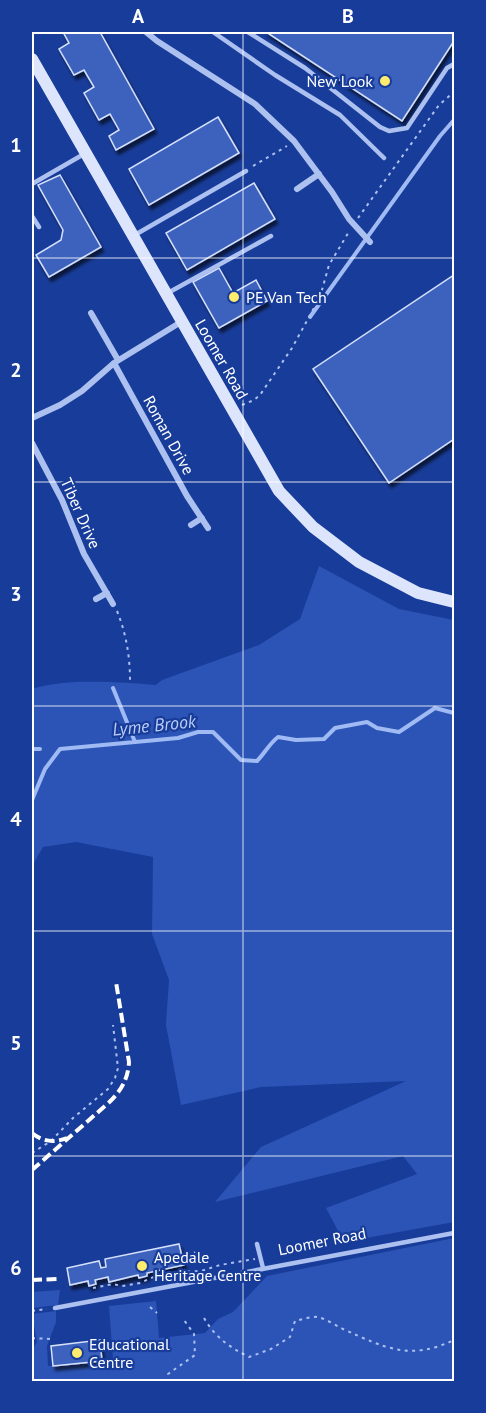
<svg xmlns="http://www.w3.org/2000/svg" width="486" height="1413" font-family="'PT Sans',sans-serif">
<style>
.green{fill:#2c54b7}
.lines{fill:none;stroke-linecap:round;stroke-linejoin:round}
.stream{stroke:#a0baf3;stroke-width:4}
.building{fill:#3d62be;stroke:#d5e0fc;stroke-width:1.5;filter:url(#shadow)}
.path{stroke:#adc1f1;stroke-width:2;stroke-dasharray:3 4.5;stroke-linecap:butt}
.lane{stroke:#adc1f1;stroke-width:4.5}
.street{stroke:#adc1f1;stroke-width:6}
.secondary{stroke:#dce5fc;stroke-width:12}
.rail{stroke:#fff;stroke-width:4;stroke-dasharray:10 4.5;stroke-linecap:butt}
.grid{fill:none;stroke:#fff;stroke-width:1.5;stroke-opacity:0.55}
.poi-dot{fill:#ffec6e;stroke:#183c99;stroke-width:2}
.labels{text-anchor:middle;dominant-baseline:central;stroke-width:4.5;stroke-linejoin:round;paint-order:stroke}
.poi-label{font-size:16px;fill:#fff;stroke:#183c99;text-anchor:start}
.street-label{font-size:16px;fill:#fff;stroke:#183c99}
.water-label{font-size:18px;font-style:italic;fill:#baccf8;stroke:#183c99}
.neatline{fill:none;stroke:#fff;stroke-width:2}
.grid-label{font-size:20px;text-anchor:middle;font-weight:bold;fill:#fff}
</style>
<defs>
<filter id="shadow"><feDropShadow dx="2.5" dy="4.5" stdDeviation="1.5" flood-color="#0009"/></filter>
</defs>
<rect width="100%" height="100%" fill="#183c99"/>
<!-- green -->
<path class="green" d="M319 566 399 609 454 620V1222L344 1242 326 1208 417 1174 403 1156 215 1202 261 1147 406 1081 261 1087 181 1105 166 1025 169 980 152 934 153 857 76 842 43 847 32 866V689C67 678 119 682 156 685L162 680 259 645 300 619Z
M454 1238V1381H32V1350L37 1342 32 1314 56 1311V1322L47 1346 48 1366 113 1359 109 1306 156 1301 159 1338 205 1333 218 1319 233 1312 267 1276Z
M60 1290 58 1305 32 1308V1292Z"/>
<g class="lines">
<!-- stream -->
<path class="stream" d="M310 317 440 136 454 120
M113 688 135 742
M32 749H40
M32 800 45 769 60 749 178 738 198 732H213L241 760 257 761C265 753 269 744 278 737L296 740 324 739 335 728 367 722 377 728 399 732 435 708 454 713"/>
</g>
<!-- building -->
<path class="building" d="M63 32H100L154 129 116 150 109 136 119 130 110 114 99 120 84 93 94 87 84 70 74 75 59 49 69 43Z
M266 32H454V41L402 121Z
M218 117 239 153 149 205 129 169Z
M60 175 101 247 49 277 36 255 61 240 63 230 38 185Z
M254 183 275 219 187 270 166 233Z
M219 268 233 293 256 280 267 301 219 328 193 282Z
M454 275V439L389 483 313 369Z
M179 1244 184 1265 147 1273V1276L139 1278 138 1275 109 1282 108 1277 95 1280 96 1284 89 1286 88 1281 70 1285 67 1268 99 1261 101 1268 106 1267 105 1259Z
M100 1340 102 1361 53 1366 51 1346Z"/>
<g class="lines">
<!-- path -->
<path class="path" d="M253 166 287 146
M358 218 439 105 454 92
M242 405 254 400 260 395 292 348 320 297 329 265 350 230
M117 611C126 633 130 656 130 681
M32 1153 51 1141 73 1118 108 1089 115 1078 118 1068 113 1025
M184 1272 190 1256 195 1252
M93 1288 113 1284 122 1286 140 1283 158 1275 170 1276 181 1272 201 1271 220 1265 255 1259
M150 1307 157 1313
M32 1311 47 1309
M204 1318C215 1337 229 1347 249 1357L271 1349 290 1337 295 1321C301 1320 311 1316 318 1317 326 1319 335 1325 343 1329 385 1348 410 1361 454 1340
M32 1338 50 1339
M167 1382 168 1374 195 1355 194 1334 184 1320"/>
<!-- lane -->
<path class="lane" d="M213 32 275 75 340 115 384 158
M248 32 305 68 380 127 389 131 407 128 447 68 454 64
M32 184 84 154
M32 216 39 227
M133 236 246 171
M166 294 271 236
M257 1244 263 1268
M55 1308 454 1233"/>
<!-- street -->
<path class="street" d="M146 32 157 41 255 104 294 141 332 192 349 219 370 242
M297 189 319 174
M91 313 118 360
M114 363 187 496 208 528
M32 418 60 405 82 391 114 363 181 322
M32 443 62 500 84 554 113 604
M191 525 202 518
M96 599 107 593"/>
<!-- secondary -->
<path class="secondary" d="M32 59 279 491 313 527 359 562 418 593 454 602"/>
<!-- rail -->
<path class="rail" d="M32 1133C43 1142 54 1143 67 1138
M32 1170 105 1106C119 1094 128 1081 129 1062L116 982
M32 1280 57 1279"/>
</g>
<!-- grid -->
<path class="grid" d="M243 32V1382M32 258H454M32 482H454M32 706H454M32 931H454M32 1156H454"/>
<!-- markers -->
<g class="poi-dot">
<circle cx="385" cy="81" r="6"/>
<circle cx="234" cy="297" r="6"/>
<circle cx="142" cy="1266" r="6"/>
<circle cx="77" cy="1353" r="6"/>
</g>
<g class="labels">
<!-- poi labels -->
<g class="poi-label">
<text x="373" y="81" text-anchor="end">New Look</text>
<text x="246" y="297">PE Van Tech</text>
<text x="154" y="1257">Apedale<tspan x="154" dy="18">Heritage Centre</tspan></text>
<text x="89" y="1344">Educational<tspan x="89" dy="18">Centre</tspan></text>
</g>
<!-- street labels -->
<g class="street-label">
<text transform="translate(222 359) rotate(60)">Loomer Road</text>
<text transform="translate(169 435) rotate(61)">Roman Drive</text>
<text transform="translate(81 513) rotate(66)">Tiber Drive</text>
<text transform="translate(322 1241) rotate(-11)">Loomer Road</text>
</g>
<!-- water labels -->
<g class="water-label">
<text transform="translate(154 725) rotate(-6)">Lyme Brook</text>
</g>
</g>
<!-- border -->
<rect width="486" height="1413" fill="none" stroke="#183c99" stroke-width="66"/>
<rect x="33" y="33" width="420" height="1347" class="neatline"/>
<g class="grid-label">
<text x="138" y="23">A</text>
<text x="348" y="23">B</text>
<text x="16" y="152">1</text>
<text x="16" y="377">2</text>
<text x="16" y="601">3</text>
<text x="16" y="826">4</text>
<text x="16" y="1050">5</text>
<text x="16" y="1275">6</text>
</g>
</svg>
